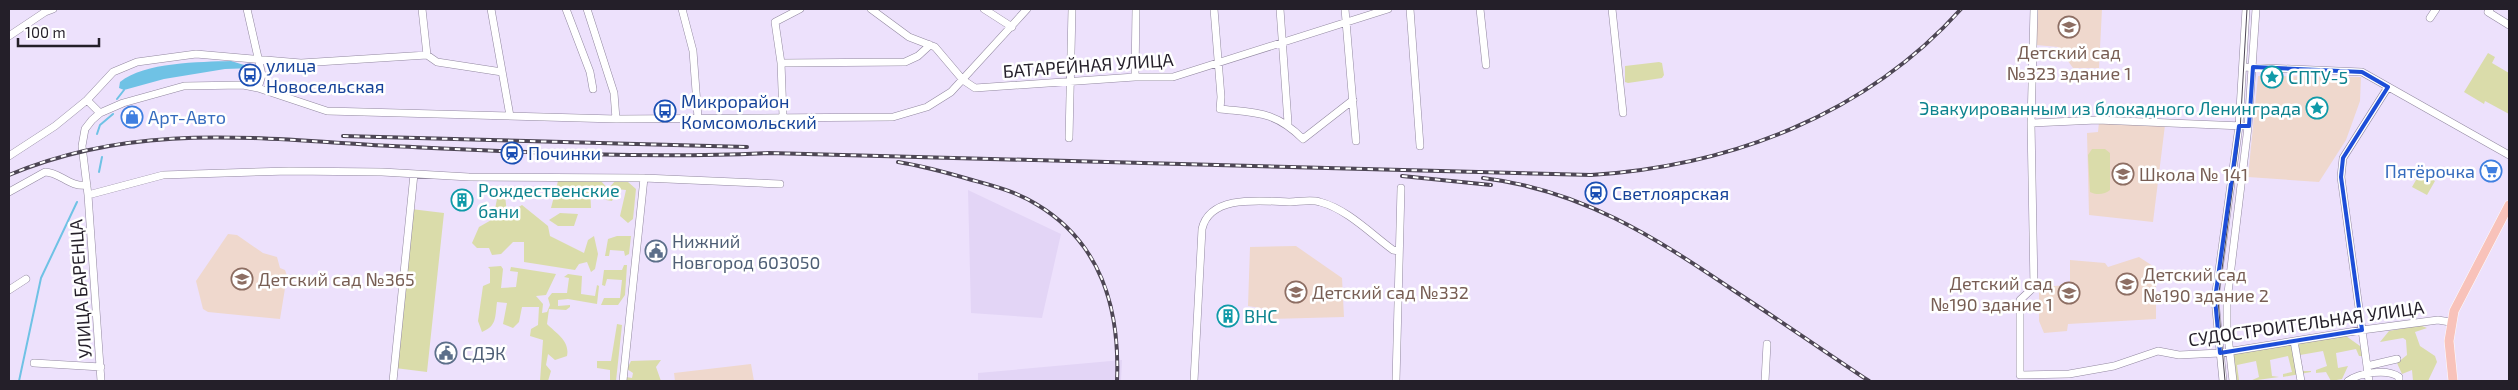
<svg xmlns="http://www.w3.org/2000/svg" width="2518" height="390" font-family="'Exo 2',sans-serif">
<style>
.built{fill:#e3d5f6}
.education{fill:#efd8cd}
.green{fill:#dadcaa}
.water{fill:#6fc2e5}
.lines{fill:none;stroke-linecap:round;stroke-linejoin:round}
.stream{stroke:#6fc2e5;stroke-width:2}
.minor-casing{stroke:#9288a0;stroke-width:8}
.major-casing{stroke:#fff;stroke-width:10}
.minor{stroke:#fff;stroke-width:7}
.major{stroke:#f8c2ba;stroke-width:9}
.tram{stroke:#4d4654;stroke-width:1}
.rail-casing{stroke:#4d4654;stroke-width:4}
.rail{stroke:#fff;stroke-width:2;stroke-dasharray:5.5;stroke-linecap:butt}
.marked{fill:none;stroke:#1d4ed8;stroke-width:4;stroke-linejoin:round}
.labels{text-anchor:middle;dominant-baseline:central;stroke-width:5;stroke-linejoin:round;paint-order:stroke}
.education-label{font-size:18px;fill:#785e54;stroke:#fff;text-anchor:start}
.transit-label{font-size:18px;fill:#164399;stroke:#fff;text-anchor:start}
.street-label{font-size:18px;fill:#241f29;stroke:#fff}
.culture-label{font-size:18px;fill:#0d838f;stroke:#fff;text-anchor:start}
.shop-label{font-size:18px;fill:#366cbe;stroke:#fff;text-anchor:start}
.service-label{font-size:18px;fill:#4e5e75;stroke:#fff;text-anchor:start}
</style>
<rect width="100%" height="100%" fill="#ede1fc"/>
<!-- built -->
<path class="built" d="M968 190 1061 234 1042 318 971 313Z
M1122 360 1121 381H978V373Z"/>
<!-- education -->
<path class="education" d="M2038 9H2102L2099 68H2073L2058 47 2036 45Z
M2258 76 2361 77 2360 101 2346 140 2319 182 2248 177Z
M2099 122 2165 125 2153 222 2089 215 2087 133 2098 132Z
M228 234 237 235 263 253 277 257 280 268 285 270 287 276 280 319 208 312 203 309 196 281Z
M1296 246 1342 278 1344 317 1269 319 1266 309 1248 306 1250 247Z
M2139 257 2156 268V319L2068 324 2067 331 2044 333 2039 321V287L2070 285V260L2105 263 2108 267Z
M751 364 754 381H675L674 373Z"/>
<!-- green -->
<path class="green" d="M2488 53 2495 57 2492 63 2509 73V114L2485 101 2484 104 2464 92Z
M1659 62 1662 63 1664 75 1662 78 1628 83 1625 82V66Z
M2092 149H2105L2110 153V190C2105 195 2095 195 2090 192L2088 155Z
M2420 173 2435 181 2427 195 2412 187Z
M616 180 628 182 636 189 633 219 628 223 620 216 626 190 617 189 612 201 606 200 602 186 590 188 591 208H551L558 181H601L608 189Z
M498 194 505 195 507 214 522 205 548 226 550 236 584 253 588 240 594 236 598 254 595 269 591 272 587 262 579 264 575 270 524 262V242H513L501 254 492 255 489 248H477L472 243 479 227 493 219Z
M411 209 444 213 427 372 395 368Z
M560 213 578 214 574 226H558L549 220Z
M617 236H631L629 254 625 256 624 251 610 250 609 256H605L608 239Z
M624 265H627L625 295 618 305H601L604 298H620L622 280 607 279 605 286 602 285 604 270H622Z
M501 266 503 269 501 288 516 287 518 272 510 271 511 267 556 274 546 295 536 296 543 304 542 313 547 312 550 305 548 298 552 293H567L569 278 564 277 568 274 582 276 581 294 595 296 597 285 599 286 597 304 568 299 558 300V306L570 305V307L566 310 549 309 547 324C557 334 570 341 567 356L555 360 548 354 546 365 551 371 548 381H540L543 340 530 336 531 329 538 325 539 307H522L519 322 513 328 503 324 507 303 497 302C495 317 497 326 482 332L478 321 483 286 490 283V269L488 267Z
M617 324 622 325 616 381H610V370L597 368V361H611Z
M2420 325 2427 328 2415 332 2420 346 2435 356 2437 362 2428 381H2413L2412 370 2402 374 2397 363 2407 355 2406 340 2403 338 2380 342 2389 331Z
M2346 336 2360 346 2363 356H2359L2356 349 2336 353 2338 368 2348 366 2342 379 2331 381 2326 372 2316 373V370L2327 366 2323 351 2300 355 2303 371H2311V372L2283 377V374L2292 372 2288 356 2270 360 2272 376 2279 377 2250 381 2259 377 2256 361 2237 365 2239 380 2247 381H2234L2231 354Z
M661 360 656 367 661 381H625L626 377 632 378 633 373 627 369 631 361Z"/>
<!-- water -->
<path class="water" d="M231 61 254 68 225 69 164 79 124 90 119 88 120 82C144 62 200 62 231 61Z"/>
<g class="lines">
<!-- stream -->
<path class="stream" d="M117 99 124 90
M97 134 100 125 113 114
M99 172 102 157
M19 381 41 278 77 202"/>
<!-- minor casing -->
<g class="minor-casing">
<path id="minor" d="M247 9 262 75 258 88
M422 9 427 55
M491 9 510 116
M566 9 590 72 593 89
M587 9 614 93 616 119
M682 9 693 51 698 118
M871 9 909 37 935 47 963 80 975 88 1135 77H1173L1388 9
M984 9 1012 27
M1214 9 1221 97 1220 109C1257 113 1275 111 1303 139L1353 100
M1280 9 1288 123
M1345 9 1356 141
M1410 9 1420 146
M1480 9 1486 65
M1612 9 1623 113
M2034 9 2031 123 2034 287 2020 300V375L2069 374 2114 366 2158 351 2179 355 2220 353 2362 330 2438 320 2450 322
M2490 9 2488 12 2509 25
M2430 18 2436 9
M9 36 45 12 53 9
M781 63 905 62 918 56 930 45
M2243 67 2362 72 2509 155
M1135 77 1136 9
M87 100 100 113
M783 116 781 63 775 22 800 9
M2031 123 2097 120 2243 126
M1069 138 1072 9
M9 156 55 126 87 100 113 72 137 62 196 54 301 63 427 55 437 62 502 72
M9 192 45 172C60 172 70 188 87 185
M88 195 163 175 289 171 382 172 469 177 644 178 780 184
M9 290 26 279
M2294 341 2301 381
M34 363 101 367
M2367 366 2397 359
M101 381 88 195 82 146 85 129 92 120 100 113 123 103 184 86 243 85 258 88 327 111 616 119 893 117 927 107 951 92 1027 9
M393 381 414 174
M623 381 644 178
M1194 381 1202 229C1210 194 1262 201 1289 202 1299 202 1311 199 1320 202 1347 209 1371 234 1393 250L1399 251
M1396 381 1401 188
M1765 381 1767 344
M2223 381 2215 299 2239 126 2246 9
M2233 381 2227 327V301L2248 127 2256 9
M2348 381C2359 373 2387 368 2399 377V381
M2369 381 2341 177 2343 158 2388 87"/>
</g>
<!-- major casing -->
<g class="major-casing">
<path id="major" d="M2453 381 2449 341 2454 311 2509 205"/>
</g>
<!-- minor -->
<use href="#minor" class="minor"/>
<!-- major -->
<use href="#major" class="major"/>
<!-- tram -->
<path class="tram" d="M2225 381 2218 300 2240 131 2247 9"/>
<!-- rail casing -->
<g class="rail-casing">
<path id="rail" d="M343 136 747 147
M898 162C924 166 948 173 972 180 994 186 1017 192 1036 204 1102 243 1120 309 1117 381
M9 175C137 121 259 139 392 146 517 152 644 159 769 153L1591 175C1730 166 1866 115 1961 9
M1402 176 1491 185
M1483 178C1581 190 1653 236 1733 290 1779 320 1824 351 1869 381"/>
</g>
<!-- rail -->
<use href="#rail" class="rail"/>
</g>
<!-- marked area -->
<path class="marked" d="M2253 67 2362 72 2388 87 2343 158 2341 177 2362 330 2220 353 2215 299 2239 126H2249Z"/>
<!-- icons -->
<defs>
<g id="school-ring" transform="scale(1.125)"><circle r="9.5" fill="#fff" stroke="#8d6e63" stroke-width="1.5"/><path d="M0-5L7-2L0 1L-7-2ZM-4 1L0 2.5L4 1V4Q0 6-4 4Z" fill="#8d6e63"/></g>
<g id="bus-ring" transform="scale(1.125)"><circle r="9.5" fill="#fff" stroke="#1a4fb4" stroke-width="1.5"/><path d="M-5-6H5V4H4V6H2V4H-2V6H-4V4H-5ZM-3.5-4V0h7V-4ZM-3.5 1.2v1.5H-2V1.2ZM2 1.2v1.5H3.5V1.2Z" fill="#1a4fb4"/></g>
<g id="sight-ring" transform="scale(1.125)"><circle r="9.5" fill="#fff" stroke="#0f9aa8" stroke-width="1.5"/><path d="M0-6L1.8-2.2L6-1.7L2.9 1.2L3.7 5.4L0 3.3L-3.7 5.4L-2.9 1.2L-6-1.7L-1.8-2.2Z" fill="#0f9aa8"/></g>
<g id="shop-ring" transform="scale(1.125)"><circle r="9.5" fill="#fff" stroke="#3f7fe0" stroke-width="1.5"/><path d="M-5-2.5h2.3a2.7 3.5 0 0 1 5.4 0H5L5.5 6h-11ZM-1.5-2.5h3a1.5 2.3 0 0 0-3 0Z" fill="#3f7fe0"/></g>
<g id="station-ring" transform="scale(1.125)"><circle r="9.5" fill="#fff" stroke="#1a4fb4" stroke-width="1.5"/><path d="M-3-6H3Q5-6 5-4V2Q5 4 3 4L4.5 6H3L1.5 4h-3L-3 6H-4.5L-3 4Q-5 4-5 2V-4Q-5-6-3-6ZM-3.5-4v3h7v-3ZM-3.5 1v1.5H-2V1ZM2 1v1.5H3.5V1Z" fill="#1a4fb4"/></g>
<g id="supermarket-ring" transform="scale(1.125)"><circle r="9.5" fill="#fff" stroke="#3f7fe0" stroke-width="1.5"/><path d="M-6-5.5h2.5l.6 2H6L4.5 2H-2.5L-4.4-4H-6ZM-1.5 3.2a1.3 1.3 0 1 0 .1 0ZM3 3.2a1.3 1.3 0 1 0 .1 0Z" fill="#3f7fe0"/></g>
<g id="building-ring" transform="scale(1.125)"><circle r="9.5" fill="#fff" stroke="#0f9aa8" stroke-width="1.5"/><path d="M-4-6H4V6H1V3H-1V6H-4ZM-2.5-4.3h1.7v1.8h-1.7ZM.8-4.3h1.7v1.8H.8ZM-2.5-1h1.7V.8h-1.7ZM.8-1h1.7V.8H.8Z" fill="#0f9aa8"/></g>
<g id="civic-ring" transform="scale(1.125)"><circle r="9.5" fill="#fff" stroke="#5c6f8a" stroke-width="1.5"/><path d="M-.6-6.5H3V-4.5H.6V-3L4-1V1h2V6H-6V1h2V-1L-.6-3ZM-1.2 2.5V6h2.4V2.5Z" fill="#5c6f8a"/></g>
</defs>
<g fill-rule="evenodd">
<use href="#school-ring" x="2069" y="27"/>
<use href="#bus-ring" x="250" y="75"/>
<use href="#sight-ring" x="2272" y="77"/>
<use href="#sight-ring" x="2317" y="108"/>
<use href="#bus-ring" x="665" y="111"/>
<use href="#shop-ring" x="132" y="117"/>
<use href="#station-ring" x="512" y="153"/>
<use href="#supermarket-ring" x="2491" y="171"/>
<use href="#school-ring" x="2123" y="174"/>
<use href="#station-ring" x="1596" y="193"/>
<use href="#building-ring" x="462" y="200"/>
<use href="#civic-ring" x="656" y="251"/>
<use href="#school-ring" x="242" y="279"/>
<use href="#school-ring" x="2127" y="284"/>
<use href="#school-ring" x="1296" y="292"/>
<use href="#school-ring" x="2069" y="293"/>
<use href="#building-ring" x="1228" y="316"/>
<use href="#civic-ring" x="446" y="353"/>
</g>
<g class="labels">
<!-- education labels -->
<g class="education-label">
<text x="2069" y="52" text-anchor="middle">Детский сад<tspan x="2069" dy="21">№323 здание 1</tspan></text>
<text x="2139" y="174">Школа № 141</text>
<text x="2143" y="274">Детский сад<tspan x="2143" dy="21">№190 здание 2</tspan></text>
<text x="258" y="279">Детский сад №365</text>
<text x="2053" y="283" text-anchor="end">Детский сад<tspan x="2053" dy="21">№190 здание 1</tspan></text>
<text x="1312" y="292">Детский сад №332</text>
</g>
<!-- transit labels -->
<g class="transit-label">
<text x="266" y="65">улица<tspan x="266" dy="21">Новосельская</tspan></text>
<text x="681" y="101">Микрорайон<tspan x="681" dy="21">Комсомольский</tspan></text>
<text x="528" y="153">Починки</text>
<text x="1612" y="193">Светлоярская</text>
</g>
<!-- street labels -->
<g class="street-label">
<text transform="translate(1088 65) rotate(-4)">БАТАРЕЙНАЯ УЛИЦА</text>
<text transform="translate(80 289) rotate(-94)">УЛИЦА БАРЕНЦА</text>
<text transform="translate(2306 323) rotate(-8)">СУДОСТРОИТЕЛЬНАЯ УЛИЦА</text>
</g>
<!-- culture labels -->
<g class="culture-label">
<text x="2288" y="77">СПТУ-5</text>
<text x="2301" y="108" text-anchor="end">Эвакуированным из блокадного Ленинграда</text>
<text x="478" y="190">Рождественские<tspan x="478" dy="21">бани</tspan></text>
<text x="1244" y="316">ВНС</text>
</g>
<!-- shop labels -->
<g class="shop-label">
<text x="148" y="117">Арт-Авто</text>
<text x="2475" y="171" text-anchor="end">Пятёрочка</text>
</g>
<!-- service labels -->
<g class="service-label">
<text x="672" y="241">Нижний<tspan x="672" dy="21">Новгород 603050</tspan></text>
<text x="462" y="353">СДЭК</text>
</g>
</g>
<!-- border -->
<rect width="2518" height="390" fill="none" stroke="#241f29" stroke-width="20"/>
<!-- scale -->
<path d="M18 38v8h81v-8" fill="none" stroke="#241f29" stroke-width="2.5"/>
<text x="25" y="38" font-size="15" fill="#241f29" stroke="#ffffff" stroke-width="4" paint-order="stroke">100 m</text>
</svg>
